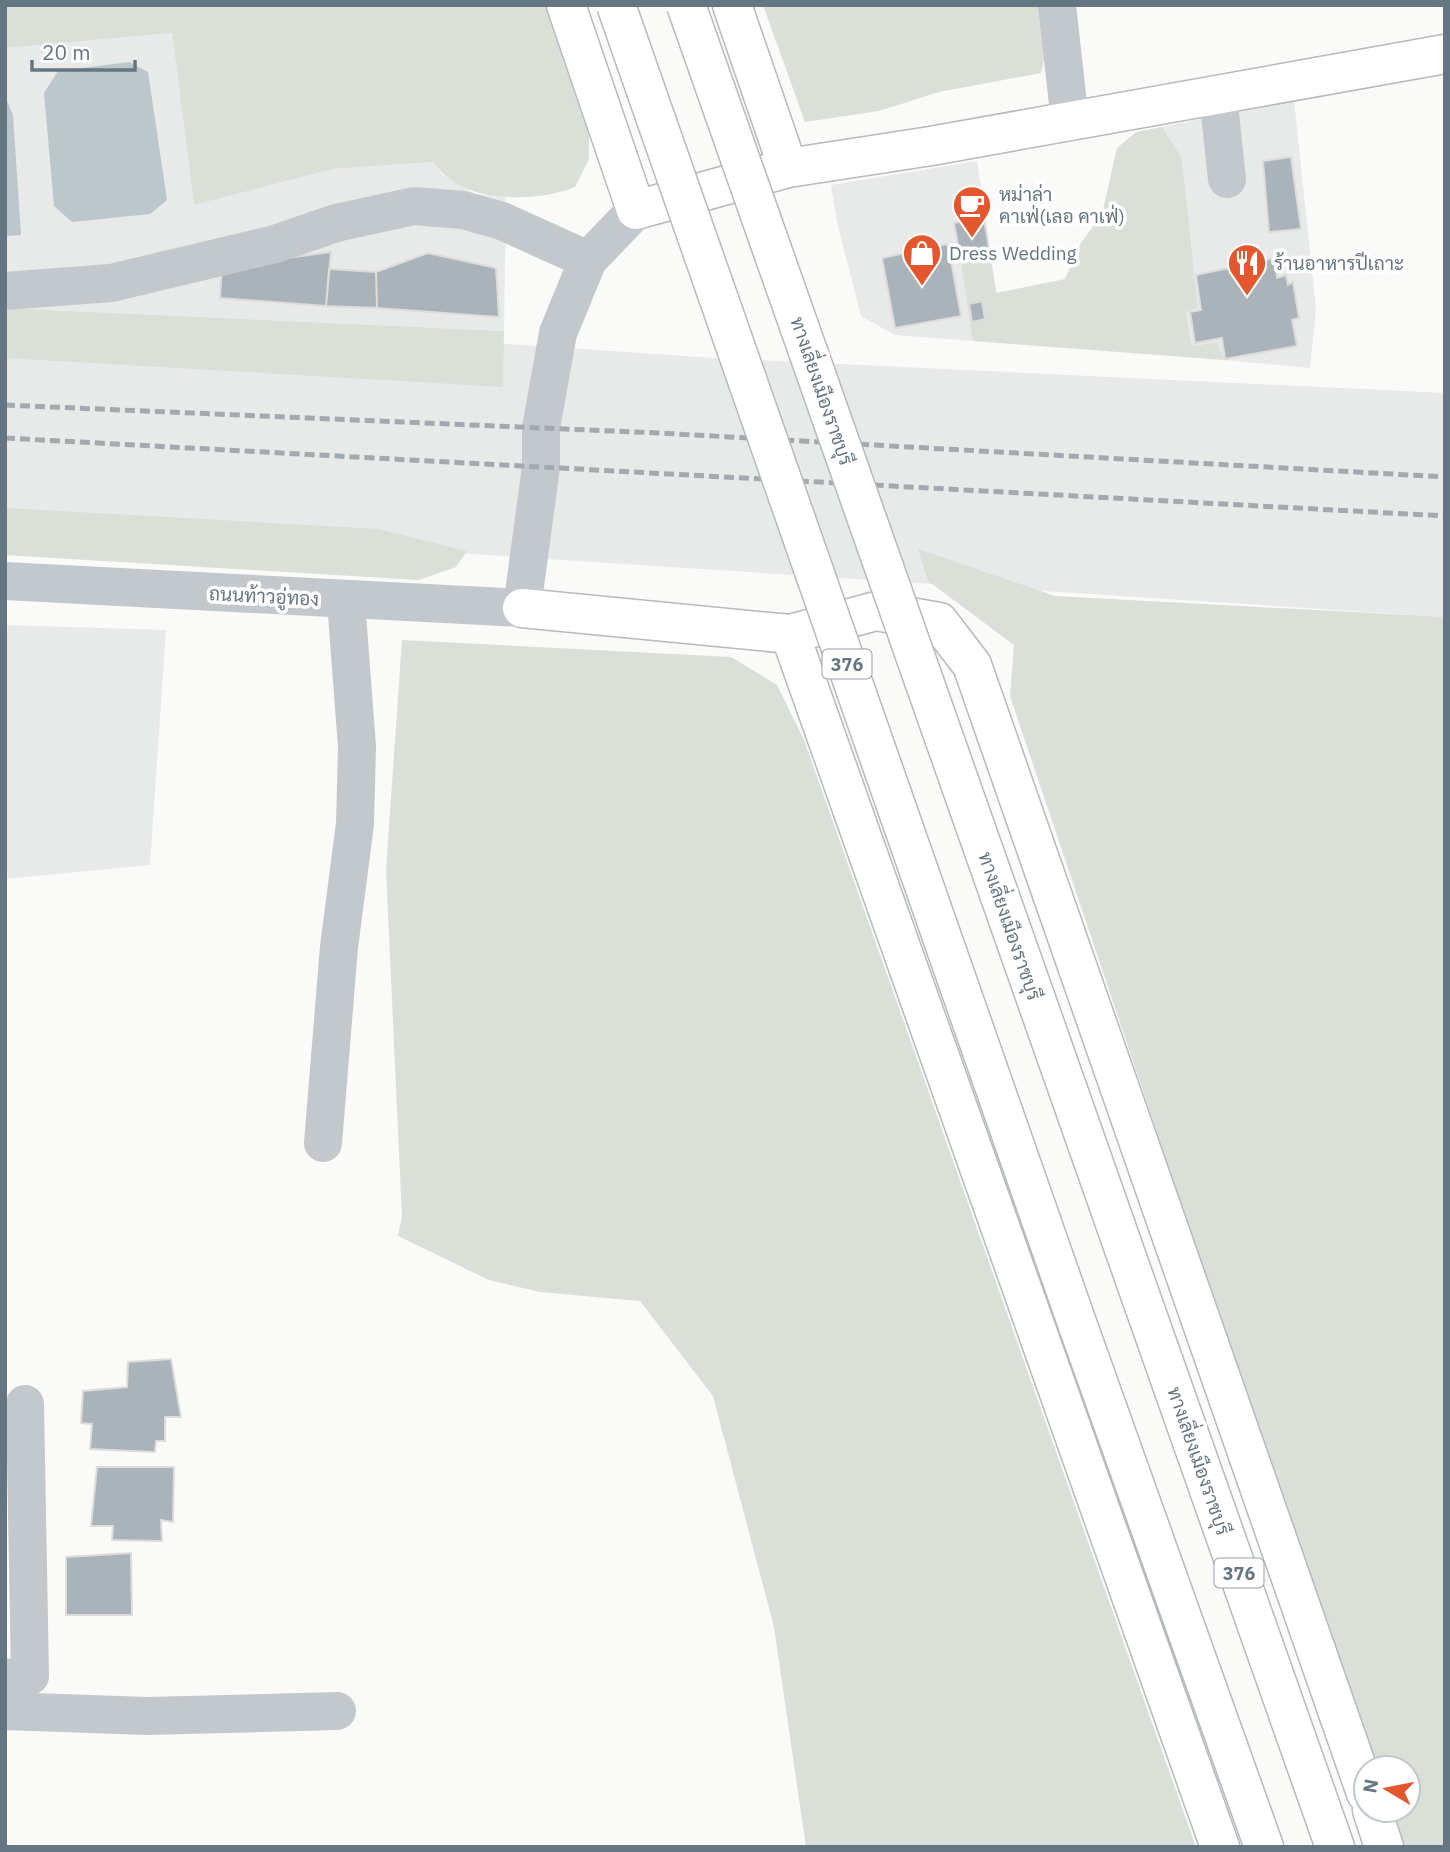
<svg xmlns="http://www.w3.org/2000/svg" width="1450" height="1852" font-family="'IBM Plex Sans',Sarabun,sans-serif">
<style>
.built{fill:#e8e9e9}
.green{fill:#dadfd7}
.water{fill:#bbc7cb}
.building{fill:#aab3b9;stroke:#dcdcda;stroke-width:2}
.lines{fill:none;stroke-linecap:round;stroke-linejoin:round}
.major-casing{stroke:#b5babe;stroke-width:41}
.minor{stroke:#c3c8cc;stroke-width:38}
.major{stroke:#fff;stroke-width:38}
.rail{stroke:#a2aab0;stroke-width:5;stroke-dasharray:10 5;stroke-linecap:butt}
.major-bridge-casing{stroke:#b5babe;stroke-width:41;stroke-linecap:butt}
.major-bridge{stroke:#fff;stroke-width:38}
.labels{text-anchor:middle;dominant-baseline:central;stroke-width:7;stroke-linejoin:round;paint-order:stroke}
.shield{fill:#fff;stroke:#939fa8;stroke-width:2}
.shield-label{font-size:18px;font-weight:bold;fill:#657683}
.poi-label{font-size:19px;fill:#657683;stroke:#fff;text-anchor:start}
.street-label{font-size:19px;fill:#657683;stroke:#fff}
</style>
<rect width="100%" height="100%" fill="#fafaf8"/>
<!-- built -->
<path class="built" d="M172 33 194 205 333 169 435 162 442 175 475 194 506 196 504 331 5 308V48Z
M1294 100 1316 309 1310 368 1224 360 1218 342 1192 346 1186 311 1198 306 1182 158 1162 127Z
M977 161 1000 316 973 322V341L895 335 861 316 837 222 831 185Z
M5 310 714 358 1445 393V617L5 524Z
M5 625 166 630 150 865 5 879Z"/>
<!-- green -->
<path class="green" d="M5 5H547L589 121V159L575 187C536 203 458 204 434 162L333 169 194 205 172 33 5 48Z
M763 5H1040L1044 60 1041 73 939 92 879 111 805 122Z
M1162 127 1182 158 1198 307 1186 312 1192 346 1218 342 1224 360 973 341 961 261 990 255 996 293 1065 279 1081 243 1102 214 1117 148 1136 132Z
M5 308 504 331 503 387 5 358Z
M5 508 379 529 467 551 456 567 419 580 5 555Z
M918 549 1055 596 1445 617V1847H1397L1385 1810H1408V1768H1371L1010 696 1014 645 928 581Z
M402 640 731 657 777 685 804 740 1196 1847H806L774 1627 713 1396 640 1301 540 1292 489 1280 398 1236 402 1217 386 870Z"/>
<!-- water -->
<path class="water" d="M129 62 148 72 167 200 150 214 72 222 54 206 44 93 58 71Z
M5 96 13 115 21 235 5 236Z"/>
<!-- building -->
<path class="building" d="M1291 157 1301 229 1269 232 1263 161Z
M984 218 990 255 961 261 954 223Z
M948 244 961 316 895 328 882 258Z
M331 252 326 306 220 298 222 267Z
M428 253 496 268 499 317 377 308 376 272Z
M1275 258 1277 278 1286 275 1288 285 1293 282 1299 318 1292 320 1297 346 1225 359 1222 338 1195 343 1190 312 1201 310 1196 275Z
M329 269 376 272 377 308 326 306Z
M982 301 985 319 972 322 969 304Z
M171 1359 181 1417H165V1441H156L155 1452 90 1449 92 1424 81 1423 83 1391 127 1387 128 1362Z
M97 1467H174L173 1522 161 1520 162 1541 112 1540 113 1526H91Z
M131 1553 132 1615H66V1557Z"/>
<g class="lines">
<!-- major casing -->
<g class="major-casing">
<path id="major" d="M566 5 636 210 788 168 931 146 1445 54
M732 5 788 168
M522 608 790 634
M1142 1300 1335 1847
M1077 1323 1264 1847
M1372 1810 1384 1847
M1220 1847 790 634 876 611 939 622 972 665 1366 1793"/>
</g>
<!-- minor -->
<path class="minor" d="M1057 5 1070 122
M1218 95 1227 179
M5 291 111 283 275 244 336 223 414 206 463 210 502 221 588 260
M5 581 522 608 541 467V428L558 333 588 260 636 210
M323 1143 339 947 355 824 357 747 346 601
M5 1678 30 1676 25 1404
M5 1711 147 1716 337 1711"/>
<!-- major -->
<use href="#major" class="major"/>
<!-- rail -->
<path class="rail" d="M5 405 659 433 1445 477
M5 438 1445 516"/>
<!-- major-bridge casing -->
<g class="major-bridge-casing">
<path id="major-bridge" d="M616 5 1077 1323
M686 5 1142 1300"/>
</g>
<!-- major-bridge -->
<use href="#major-bridge" class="major-bridge"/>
</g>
<!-- icons -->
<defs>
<g id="cafe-pin" transform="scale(2.0125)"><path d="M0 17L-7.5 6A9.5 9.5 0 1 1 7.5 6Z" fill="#e4572e" stroke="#fff"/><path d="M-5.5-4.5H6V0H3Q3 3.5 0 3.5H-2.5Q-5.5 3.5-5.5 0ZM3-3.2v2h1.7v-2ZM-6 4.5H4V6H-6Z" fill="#fff"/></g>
<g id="shop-pin" transform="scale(2.0125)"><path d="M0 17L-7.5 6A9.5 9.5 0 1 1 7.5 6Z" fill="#e4572e" stroke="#fff"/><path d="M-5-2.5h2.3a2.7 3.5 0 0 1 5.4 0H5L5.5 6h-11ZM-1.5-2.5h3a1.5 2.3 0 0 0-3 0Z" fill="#fff"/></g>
<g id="restaurant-pin" transform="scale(2.0125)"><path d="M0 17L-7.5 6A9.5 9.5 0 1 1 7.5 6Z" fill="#e4572e" stroke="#fff"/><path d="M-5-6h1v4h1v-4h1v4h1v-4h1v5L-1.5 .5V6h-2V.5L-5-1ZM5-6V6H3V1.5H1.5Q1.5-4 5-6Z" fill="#fff"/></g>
</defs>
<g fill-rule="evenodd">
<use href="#cafe-pin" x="972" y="205"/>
<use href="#shop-pin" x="922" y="253"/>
<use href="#restaurant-pin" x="1247" y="263"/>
</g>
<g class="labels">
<!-- shield labels -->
<g class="shield">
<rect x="822.5" y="649.5" width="49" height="29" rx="5"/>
<rect x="1214.5" y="1558.5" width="49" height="29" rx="5"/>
</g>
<g class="shield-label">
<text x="847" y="664">376</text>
<text x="1239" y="1573">376</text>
</g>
<!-- poi labels -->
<g class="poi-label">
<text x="999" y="194">หม่าล่า<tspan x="999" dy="22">คาเฟ่(เลอ คาเฟ่)</tspan></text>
<text x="949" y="253">Dress Wedding</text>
<text x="1274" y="263">ร้านอาหารปีเถาะ</text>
</g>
<!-- street labels -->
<g class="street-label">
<text transform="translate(822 391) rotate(71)">ทางเลี่ยงเมืองราชบุรี</text>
<text transform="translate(264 596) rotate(3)">ถนนท้าวอู่ทอง</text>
<text transform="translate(1010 926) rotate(71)">ทางเลี่ยงเมืองราชบุรี</text>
<text transform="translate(1199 1461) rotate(71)">ทางเลี่ยงเมืองราชบุรี</text>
</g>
</g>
<!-- border -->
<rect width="1450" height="1852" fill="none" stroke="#657683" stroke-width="14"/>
<!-- north arrow -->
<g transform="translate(1387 1789) rotate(280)"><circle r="33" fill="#ffffff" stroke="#c1c8cd" stroke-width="2"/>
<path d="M0-5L12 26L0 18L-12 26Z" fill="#e4572e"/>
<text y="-10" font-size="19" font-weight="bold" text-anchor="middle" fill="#657683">N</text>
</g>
<!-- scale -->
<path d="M32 60v10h103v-10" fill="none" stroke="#657683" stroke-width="3.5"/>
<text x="42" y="60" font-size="21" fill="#657683" stroke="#ffffff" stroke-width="5" paint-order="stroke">20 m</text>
</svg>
